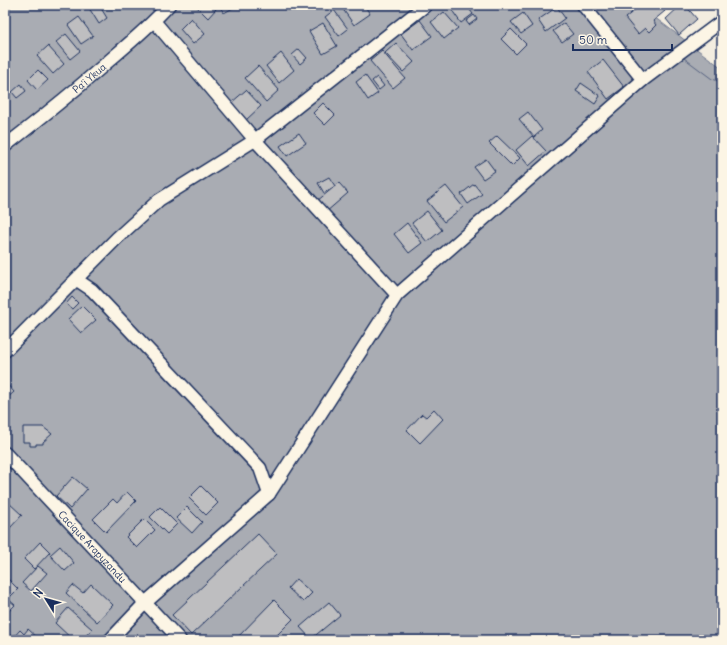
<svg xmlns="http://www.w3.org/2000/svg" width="727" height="645" font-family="Delius,sans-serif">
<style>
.water{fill:#a9acb3;stroke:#707a91}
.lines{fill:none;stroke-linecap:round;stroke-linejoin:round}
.shore{stroke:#546180;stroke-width:1}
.building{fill:#bebec0;stroke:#1b2f5e}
.minor-casing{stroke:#1b2f5e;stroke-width:15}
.minor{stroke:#fcf5e5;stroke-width:12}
.labels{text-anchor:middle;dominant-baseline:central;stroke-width:3;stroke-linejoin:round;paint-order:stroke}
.street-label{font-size:10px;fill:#1b2f5e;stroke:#fcf5e5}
</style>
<rect width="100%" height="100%" fill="#f3ede0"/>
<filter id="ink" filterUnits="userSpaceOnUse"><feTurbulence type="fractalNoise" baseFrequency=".025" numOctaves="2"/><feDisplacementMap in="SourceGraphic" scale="8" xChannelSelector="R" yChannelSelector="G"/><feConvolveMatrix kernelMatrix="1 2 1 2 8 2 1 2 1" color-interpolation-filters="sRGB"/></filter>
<g filter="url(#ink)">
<!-- water -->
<path class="water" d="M5 5H638L722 68V640H5Z"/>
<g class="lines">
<!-- shore -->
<path class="shore" d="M684 58 712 79 722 82"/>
</g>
<!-- building -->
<path class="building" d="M94 5H99L107 18 99 24 89 8Z
M195 5H212L216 9 208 18Z
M219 5H238L224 13Z
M340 5H364L370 14 354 25Z
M450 5H466L473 14 461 23 449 6Z
M641 5H660L665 11 653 21 656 25 649 32 645 28 638 34 625 18Z
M681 5H685L697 19 679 35 666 19Z
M557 7 565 18 546 32 538 20Z
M334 10 348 29 339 36 325 17Z
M444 12 458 28 444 39 431 22Z
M523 13 532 26 521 34 511 22Z
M474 15 477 19 469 25 466 21Z
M79 17 93 36 81 44 68 25Z
M191 18 205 34 193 44 180 29Z
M420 20 432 36 413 50 401 34Z
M323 23 337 46 323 54 309 31Z
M564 23 573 34 562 42 553 31Z
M511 29 526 44 516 54 501 39Z
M66 34 80 51 70 59 56 42Z
M396 43 414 62 403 72 385 53Z
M48 46 64 64 53 74 37 56Z
M299 49 307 58 300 64 292 55Z
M382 51 405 78 393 88 370 61Z
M281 53 294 70 279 83 266 66Z
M603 60 624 87 608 99 588 72Z
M258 66 279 90 266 102 245 78Z
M38 70 48 80 37 90 28 80Z
M365 75 378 93 368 100 356 82Z
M377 77 384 86 379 90 372 81Z
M581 83 600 96 595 104 576 91Z
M21 84 26 91 17 98 12 92Z
M246 90 261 106 246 120 231 103Z
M323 103 335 115 325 125 313 113Z
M528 112 542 130 534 137 519 119Z
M299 133 306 143 287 156 280 146Z
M497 136 520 158 512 166 489 143Z
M532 136 546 151 529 166 516 150Z
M486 159 495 171 483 179 474 167Z
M329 177 335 186 324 193 318 183Z
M339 183 348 193 326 212 317 201Z
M474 184 482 194 468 204 461 194Z
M446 186 463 207 444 222 427 201Z
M427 211 442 230 427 242 412 223Z
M407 223 422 243 409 253 394 234Z
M72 297 78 303 72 309 66 304Z
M82 306 96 320 81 333 68 319Z
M5 382 14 392 5 400Z
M434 409 443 419 420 443 407 430 422 414 426 417Z
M23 427H43L52 434 43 442V444H36V446H30V442H23Z
M73 477 87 489 70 509 56 496Z
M201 486 218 503 206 515 189 498Z
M127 492 136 501 106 532 93 519 113 499 117 503Z
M9 503 22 515 10 528 7 524 5 525V508Z
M160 507 177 524 167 534 150 517Z
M187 507 202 522 192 533 176 518Z
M144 519 155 530 137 548 126 537Z
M258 534 277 554 191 635 172 615Z
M40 542 50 552 34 569 24 559Z
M60 546 74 563 65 571 50 555Z
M38 566 47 573 31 591 22 583Z
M8 579 18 589 8 599 15 605 5 615V582Z
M296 579 312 593 303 602 288 588Z
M91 584 113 605 97 622 66 593 73 585 83 593Z
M274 600 293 619 272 640H235Z
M329 602 340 615 311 639 300 627Z
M68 608 92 629 82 640H73L55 623Z
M28 629 40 640H11L20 630 24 634Z"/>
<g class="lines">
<!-- minor casing -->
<g class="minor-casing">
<g id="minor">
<path d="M154 21 255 140 397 295"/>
<path d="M643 80 722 21"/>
<path id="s1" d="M5 146C41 118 77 89 111 59 131 42 151 25 169 5"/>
<path d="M77 280 92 290 260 468 269 494"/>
<path d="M5 351 117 238 159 200 255 140 426 5"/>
<path id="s2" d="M5 453 180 640"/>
<path d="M110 640 145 603 269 494 397 295 643 80 583 5"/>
</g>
</g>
<!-- minor -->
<use href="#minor" class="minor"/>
</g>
</g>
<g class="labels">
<!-- street labels -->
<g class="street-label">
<text stroke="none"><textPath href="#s1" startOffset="108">Pa'i Ykua</textPath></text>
<text stroke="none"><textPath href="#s2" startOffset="128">Cacique Arapyzandu</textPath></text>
</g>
</g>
<!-- margin -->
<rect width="727" height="645" fill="none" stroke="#fcf5e5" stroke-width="20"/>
<rect x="10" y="10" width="707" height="625" fill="none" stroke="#1b2f5e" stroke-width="1.5" filter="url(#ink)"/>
<!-- north arrow -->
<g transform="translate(46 599) rotate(307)" stroke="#fcf5e5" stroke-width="3" paint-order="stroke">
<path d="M0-3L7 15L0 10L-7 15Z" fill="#1b2f5e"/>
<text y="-6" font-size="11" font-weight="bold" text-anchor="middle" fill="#1b2f5e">N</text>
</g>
<!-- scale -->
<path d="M573 44v6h99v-6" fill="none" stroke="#1b2f5e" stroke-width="2"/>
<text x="579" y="44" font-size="12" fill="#1b2f5e" stroke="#fcf5e5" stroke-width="3" paint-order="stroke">50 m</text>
</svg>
